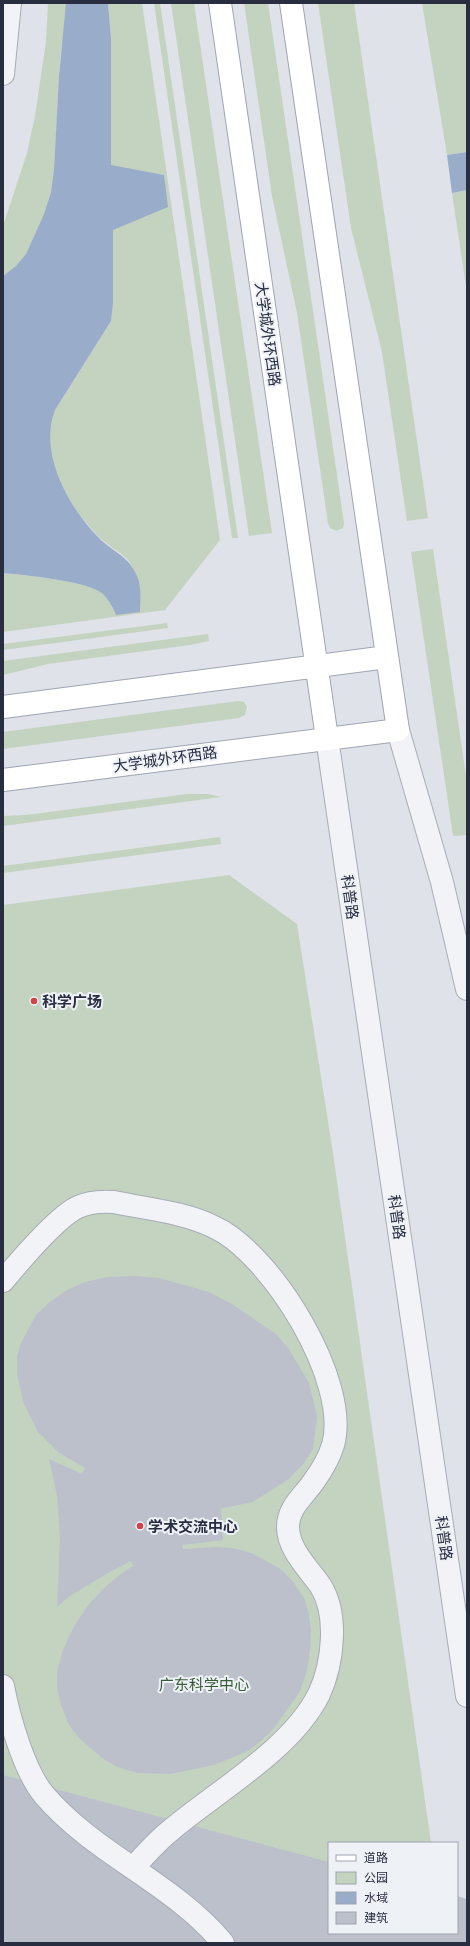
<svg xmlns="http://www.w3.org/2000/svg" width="470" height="1946" font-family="'Space Grotesk','Noto Sans SC',sans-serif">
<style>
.green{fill:#c3d3c0}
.water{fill:#99acc9}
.building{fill:#bcc0cb}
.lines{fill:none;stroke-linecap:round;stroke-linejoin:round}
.minor-casing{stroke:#a8acb6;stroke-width:24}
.major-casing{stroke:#9ea5b4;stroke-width:24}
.minor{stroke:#f2f3f7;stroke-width:22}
.major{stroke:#fff;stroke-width:22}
.poi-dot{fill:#d04148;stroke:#eef1f6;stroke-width:1.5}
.labels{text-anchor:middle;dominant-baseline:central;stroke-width:4;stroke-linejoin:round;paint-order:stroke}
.street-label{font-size:15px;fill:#282e40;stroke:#eef1f6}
.poi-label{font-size:15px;font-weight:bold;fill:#282e40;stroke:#eef1f6;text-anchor:start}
.park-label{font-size:15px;fill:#385c35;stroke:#eef1f6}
</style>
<rect width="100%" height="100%" fill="#dfe2e8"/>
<!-- green -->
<path class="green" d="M48 3H66L67 8 60 61 54 170 51 192 44 214 26 254 16 266 3 276V226L27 153 35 116 46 42Z
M108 3H142L220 540 165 610 3 632V573C24 575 89 581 103 594 109 600 113 608 116 615L137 577C134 571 131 563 126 558 117 550 105 544 97 535 67 504 37 454 55 410L111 321 113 304V230L164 175 111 166V38Z
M154 3H160L238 538H232Z
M171 3H194L272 533 249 536Z
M244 3H268L344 523 343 528 336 531 330 528 328 523 297 313 272 196Z
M318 3H354L428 518 407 521 382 352 351 228Z
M422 3H467V152L447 155Z
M467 190V293L452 193Z
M433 549 467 783V835L453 836 411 552Z
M167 623 168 628 3 650V644Z
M208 634 209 641 190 645 48 664 3 675V661Z
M238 701 244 702 247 707 245 715 239 718 3 749V732Z
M187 794H208L221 797 3 826V816L26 815Z
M220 837 221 844 3 873V866Z
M229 875 297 924 333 1153 431 1843H329V1933L3 1943V905Z"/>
<!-- water -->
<path class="water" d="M66 3H108L111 38V165L164 175 168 207 113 230V304L111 321 55 410C38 453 69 508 99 538 114 553 128 555 137 576 142 588 140 601 140 612L116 615C113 608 109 600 103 594 89 581 24 575 3 573V276L16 266 26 254 44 214 51 192 54 169 59 76Z
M467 152V190L452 193 447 155Z"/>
<!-- building -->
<path class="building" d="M134 1276 159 1278 209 1292 232 1304 276 1334 289 1349 309 1383 317 1416 313 1449 304 1463 289 1479 253 1502 219 1509 221 1510 223 1540 183 1545V1549L215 1547 233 1548 254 1554 282 1570 294 1583 304 1598 309 1614 311 1631 310 1650 307 1671 300 1691 275 1727 262 1740 248 1751 214 1765 171 1774 137 1773 117 1767 102 1758 78 1737 68 1723 61 1705 57 1687V1672L63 1650 74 1626 90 1603 105 1587 122 1573 133 1566 131 1561 108 1573 70 1596 57 1607 60 1538 57 1495 49 1459 82 1474 85 1468 58 1452 38 1432 24 1404 17 1375V1356L21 1343 36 1315 51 1301 67 1290 85 1282 107 1277Z
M3 1775 329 1862V1933H457V1896L467 1899V1943H3Z"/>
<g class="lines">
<!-- minor casing -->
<g class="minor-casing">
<path id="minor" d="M3 74 10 3
M398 730 442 882 467 989
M327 738 467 1696
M3 1281C18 1263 58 1216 78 1207 89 1202 102 1201 114 1202 147 1209 184 1212 214 1227 271 1253 351 1382 333 1445 329 1458 322 1470 314 1481 304 1496 288 1507 288 1527 288 1549 308 1568 320 1585 339 1614 333 1664 319 1694 292 1749 217 1791 171 1830 157 1841 145 1855 133 1868
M3 1686C9 1717 24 1772 45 1796 96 1855 173 1883 223 1943"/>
</g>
<!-- major casing -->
<g class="major-casing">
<path id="major" d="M220 3 327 738
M3 707 387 657
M3 780 398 730 291 3"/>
</g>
<!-- minor -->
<use href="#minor" class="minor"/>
<!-- major -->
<use href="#major" class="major"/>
</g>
<!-- markers -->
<g class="poi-dot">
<circle cx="34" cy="1001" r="4"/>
<circle cx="140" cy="1526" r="4"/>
</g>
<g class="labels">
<!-- street labels -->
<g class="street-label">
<text transform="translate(268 334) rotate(82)">大学城外环西路</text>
<text transform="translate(165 759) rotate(-8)">大学城外环西路</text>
<text transform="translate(350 897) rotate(82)">科普路</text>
<text transform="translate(397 1217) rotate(82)">科普路</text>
<text transform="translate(444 1538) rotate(82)">科普路</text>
</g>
<!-- poi labels -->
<g class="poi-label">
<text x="42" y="1001">科学广场</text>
<text x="148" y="1526">学术交流中心</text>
</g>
<!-- park labels -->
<g class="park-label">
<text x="204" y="1684">广东科学中心</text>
</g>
</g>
<!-- border -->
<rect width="470" height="1946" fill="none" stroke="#282e40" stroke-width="8"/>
<!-- legend -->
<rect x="328" y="1842" width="130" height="92" fill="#eef1f6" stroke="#9fa3ad"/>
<rect x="336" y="1855" width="20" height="6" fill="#ffffff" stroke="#9fa3ad"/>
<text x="364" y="1862" font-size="12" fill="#282e40">道路</text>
<rect x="336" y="1872" width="20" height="12" fill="#c3d3c0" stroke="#9fa3ad"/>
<text x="364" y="1882" font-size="12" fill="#282e40">公园</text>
<rect x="336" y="1892" width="20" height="12" fill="#99acc9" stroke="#9fa3ad"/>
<text x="364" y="1902" font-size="12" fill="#282e40">水域</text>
<rect x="336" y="1912" width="20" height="12" fill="#bcc0cb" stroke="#9fa3ad"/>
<text x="364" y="1922" font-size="12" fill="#282e40">建筑</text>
</svg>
